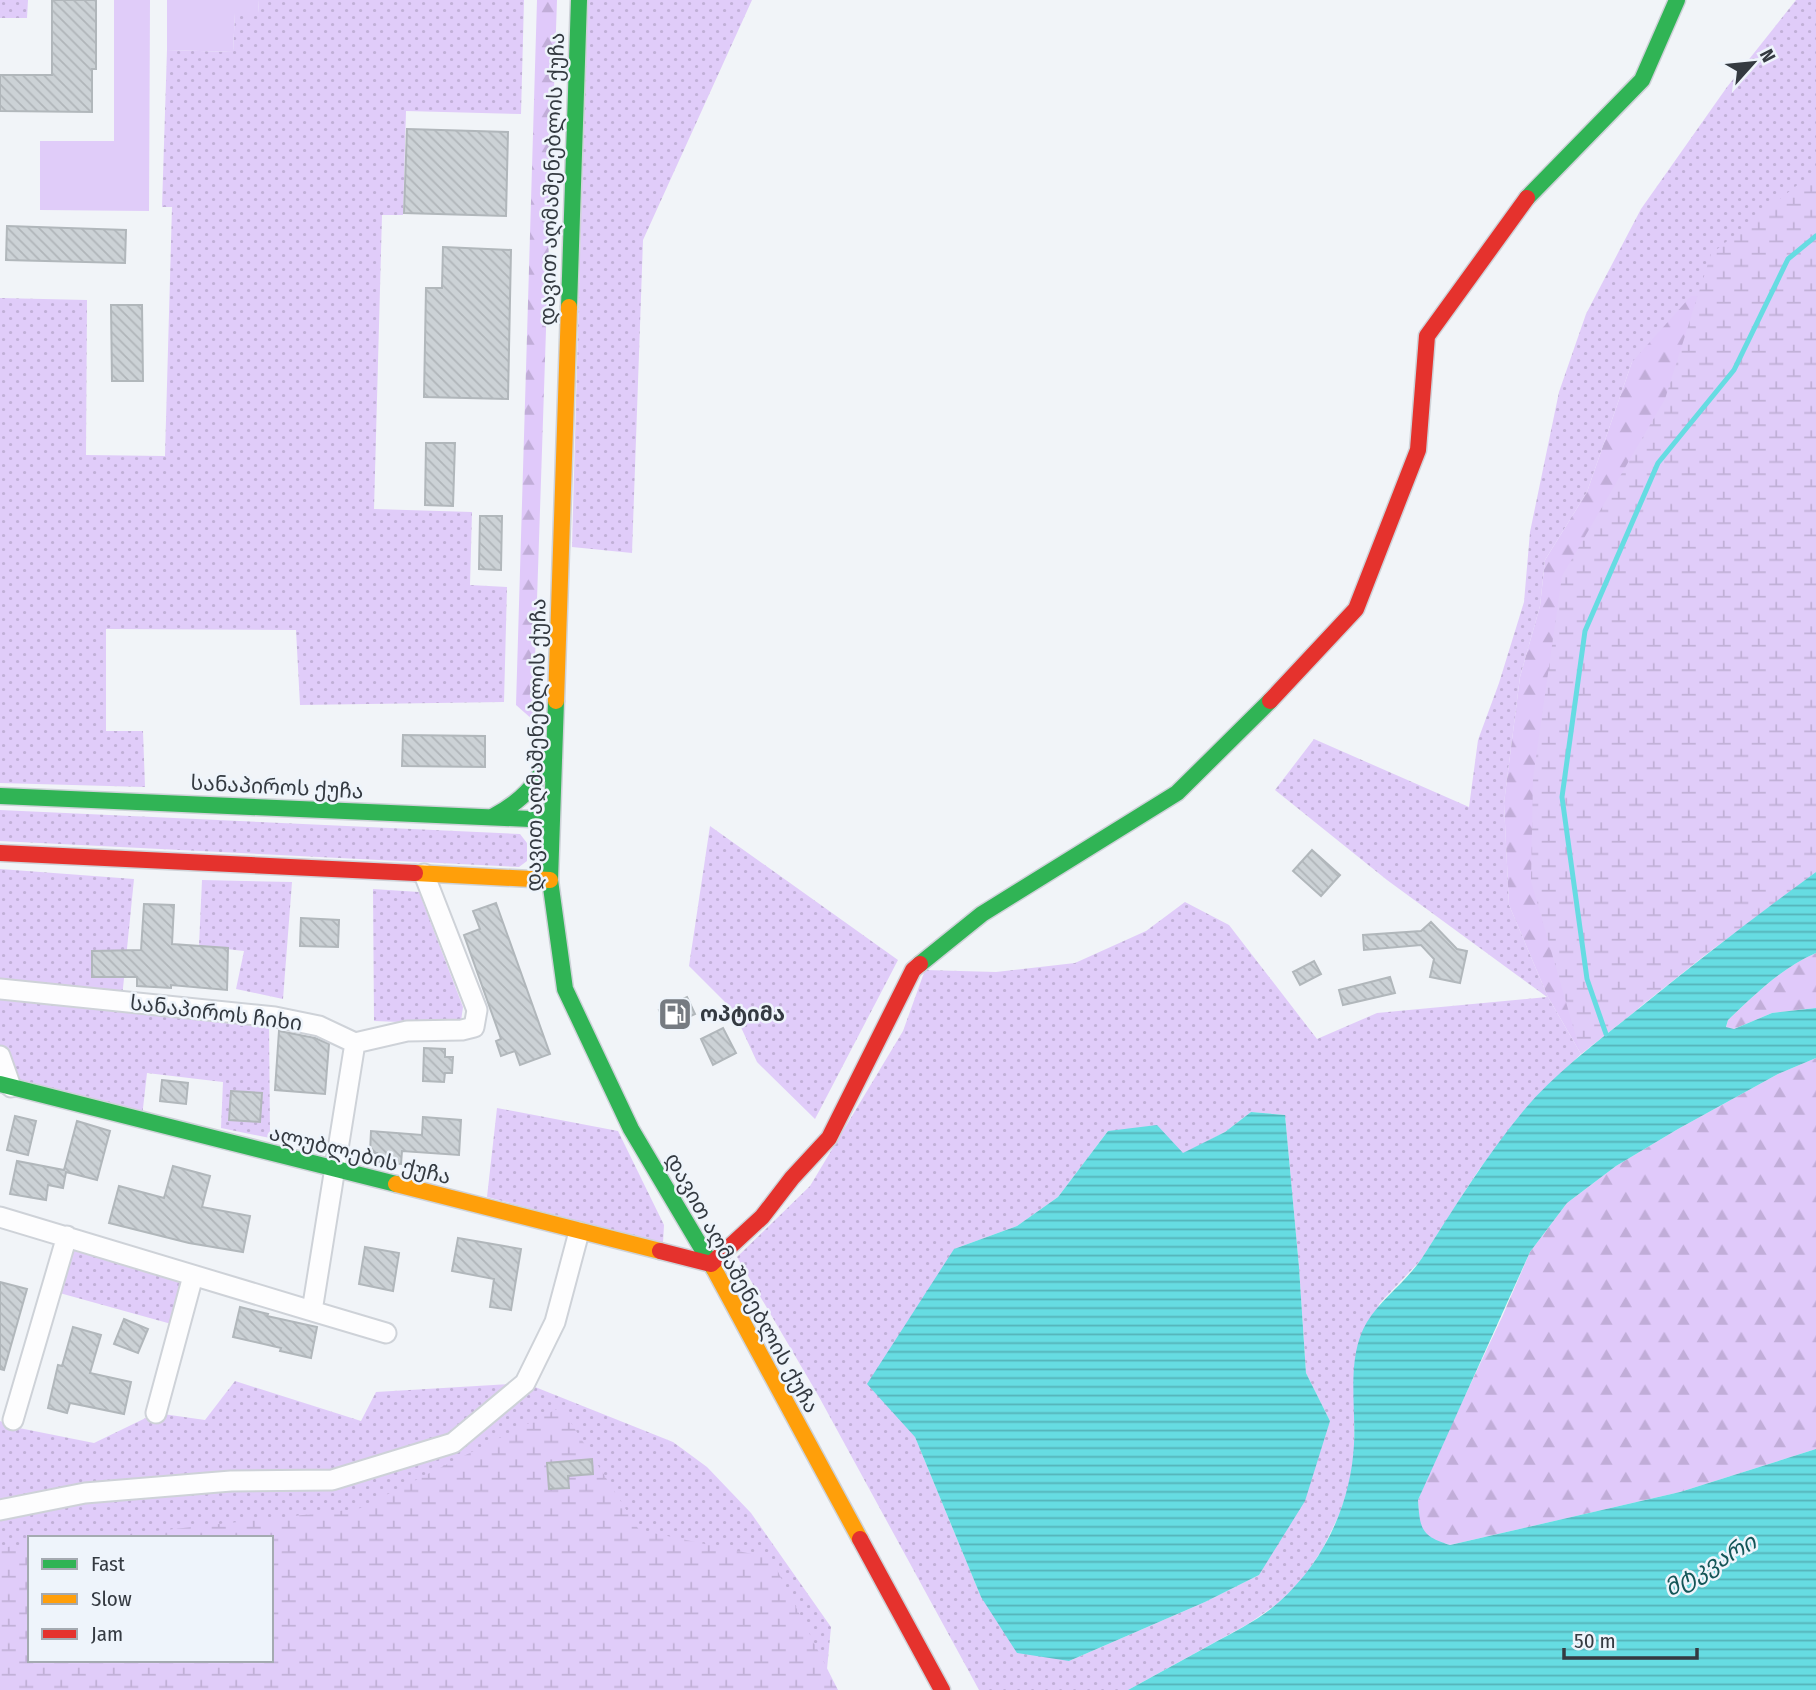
<svg xmlns="http://www.w3.org/2000/svg" width="1816" height="1690" font-family="'Fira Sans Condensed','Noto Sans Georgian',sans-serif">
<style>
.grass{fill:url(#grass-dots);fill-rule:evenodd}
.forest{fill:url(#forest-firs)}
.wetland{fill:url(#wetland-marsh)}
.garden{fill:#e0ccf9}
.water{fill:url(#water-rules)}
.lines{fill:none;stroke-linecap:round;stroke-linejoin:round}
.stream{stroke:#66dce2;stroke-width:5}
.building{fill:url(#building-back-hatch);stroke:#b1b7bb;stroke-width:2}
.street-casing{stroke:#ced2d8;stroke-width:23}
.fast-casing{stroke:#ced2d8;stroke-width:19}
.slow-casing{stroke:#ced2d8;stroke-width:19}
.jam-casing{stroke:#ced2d8;stroke-width:19}
.street{stroke:#fdfdfe;stroke-width:19}
.fast{stroke:#30b455;stroke-width:16}
.slow{stroke:#ff9f0a;stroke-width:16}
.jam{stroke:#e5322d;stroke-width:16}
.labels{text-anchor:middle;dominant-baseline:central;stroke-width:5;stroke-linejoin:round;paint-order:stroke}
.street-label{font-size:21px;fill:#343a41;stroke:#eef4fb}
.poi-label{font-size:21px;font-weight:bold;fill:#343a41;stroke:#eef4fb;text-anchor:start}
.water-label{font-size:23px;font-style:italic;fill:#135557;stroke:#eef4fb}
</style>
<defs>
<pattern id="grass-dots" width="8" height="8" patternUnits="userSpaceOnUse" patternTransform="scale(1.75)"><rect width="8" height="8" fill="#e0ccf9"/><path d="M2 2h.1M6 6h.1" fill="none" stroke="#c1b0d7" stroke-width="1.8" stroke-linecap="round"/></pattern>
<pattern id="forest-firs" width="22" height="20" patternUnits="userSpaceOnUse" patternTransform="scale(1.75)"><rect width="22" height="20" fill="#e0c9fa"/><path d="M5 1l3.5 6h-7zM16 11l3.5 6h-7z" fill="#c1add8"/></pattern>
<pattern id="wetland-marsh" width="20" height="14" patternUnits="userSpaceOnUse" patternTransform="scale(1.75)"><rect width="20" height="14" fill="#e0ccf9"/><path d="M1 5h8M5 5V1M11 12h8M15 12V8" fill="none" stroke="#c1b0d7"/></pattern>
<pattern id="water-rules" width="6" height="5" patternUnits="userSpaceOnUse" patternTransform="scale(1.75)"><rect width="6" height="5" fill="#66dce2"/><path d="M0 2.5h6" fill="none" stroke="#55b3b9"/></pattern>
<pattern id="building-back-hatch" width="6" height="6" patternUnits="userSpaceOnUse" patternTransform="scale(1.75)"><rect width="6" height="6" fill="#ccd2d6"/><path d="M-1 5l2 2M0 0l6 6M5-1l2 2" fill="none" stroke="#b0b5b9"/></pattern>
</defs>
<rect width="100%" height="100%" fill="#f1f4f8"/>
<!-- grass -->
<path class="grass" d="M0 0H28L27 18H0Z
M259 0H524L521 114 406 111 403 215H382L374 509 472 512 470 585 507 587 504 702 300 705 296 630 106 629V731H143L145 787 0 783V298L87 300 86 455 165 456 172 207H162L167 50 233 52 235 12 258 13Z
M587 0H752L643 240 632 553 572 547Z
M1796 0H1816V297L1632 362 1587 492 1545 560 1540 606 1520 677 1504 803 1509 905 1548 997 1581 1054 1525 1109 1478 1171 1420 1261 1379 1304 1354 1404V1458L1349 1486 1339 1515 1323 1548 1303 1579 1277 1604 1248 1624 1128 1690H979L818 1395 737 1257 810 1186 903 1031 925 970 996 972 1075 963 1146 931 1185 902 1229 925 1317 1039 1377 1013 1547 997 1387 880 1275 790 1314 739 1469 807 1478 740 1499 683 1524 602 1530 532 1559 392 1586 314 1641 209 1727 87ZM1251 1112 1285 1115 1299 1267 1306 1373 1330 1421 1259 1575 1205 1602 1069 1661 981 1597 915 1437 954 1249 1017 1226 1058 1197 1108 1131 1183 1154 1225 1132Z
M0 810 520 834 527 843V861L519 867 0 841Z
M710 826 898 960 815 1119 757 1062 733 1010 689 966Z
M0 869 134 879 122 998 0 987Z
M202 880 292 882 283 999 236 989 244 951 199 946Z
M373 889 419 892 463 1007 461 1021 451 1024 374 1021Z
M0 993 269 1022 270 1138 221 1128 223 1082 147 1073 142 1117 15 1086 0 1046Z
M497 1108 618 1131 664 1225 663 1243 487 1197Z
M69 1243 187 1278 175 1325 56 1292Z
M235 1381 361 1421 376 1392 525 1383 673 1442 707 1467 751 1513 831 1627 825 1690H0V1421L19 1428 94 1443 156 1413 205 1420ZM30 1538H271V1660H30Z"/>
<!-- forest -->
<path class="forest" d="M537 0H557L533 720 516 705Z
M1691 296 1816 297 1638 1009 1581 1054 1548 997 1509 905 1504 803 1520 677 1540 606 1545 560 1587 492 1632 362Z
M1816 953V1008L1772 1013 1734 1029 1726 1028 1728 1020C1755 995 1781 968 1816 953Z
M1816 1058V1449L1680 1492 1450 1545 1430 1539 1419 1524 1418 1500 1432 1466 1503 1315 1530 1252 1567 1203 1616 1166 1678 1129 1778 1074Z"/>
<!-- wetland -->
<path class="wetland" d="M1816 170V872L1704 956 1581 1054 1531 881 1533 778 1562 576 1665 399 1711 254Z
M561 1407 639 1530 771 1558 838 1690H0V1548L30 1544V1660H271V1538H91L358 1509Z"/>
<!-- garden -->
<path class="garden" d="M114 0H150L149 211 40 210V141H114Z
M167 0H259L258 13H235L233 52 167 50Z"/>
<!-- water -->
<path class="water" d="M1816 872V953C1781 968 1755 995 1728 1020L1726 1027 1734 1029 1772 1013 1816 1008V1058L1778 1074 1678 1129 1616 1166 1567 1203 1530 1252 1418 1500C1420 1529 1421 1536 1450 1545L1680 1492 1816 1449V1690H1128C1156 1675 1184 1659 1212 1644 1235 1631 1259 1620 1279 1602 1324 1562 1351 1504 1354 1444 1356 1405 1346 1357 1367 1322 1382 1298 1406 1282 1422 1258 1454 1208 1486 1156 1524 1110 1558 1070 1601 1039 1642 1006 1699 960 1757 915 1816 872Z
M1251 1112 1285 1115 1299 1267 1306 1373 1330 1421 1305 1501 1259 1575 1205 1602 1069 1661 1017 1653 981 1597 915 1437 867 1384 954 1249 1017 1226 1058 1197 1108 1131 1157 1125 1183 1153 1225 1132Z"/>
<g class="lines">
<!-- stream -->
<path class="stream" d="M1606 1034 1587 979 1562 797 1585 631 1658 463 1734 370 1788 259 1816 236"/>
</g>
<!-- building -->
<path class="building" d="M52 0H96V69H92V112L0 111V75H52Z
M407 129 508 132 506 216 404 213Z
M7 226 126 230 125 263 6 260Z
M443 247 511 250 508 399 424 397 426 288H442Z
M111 305H142L143 381H112Z
M426 443H455L453 506 425 505Z
M480 516H502L501 570 479 569Z
M403 735 485 736V767L402 766Z
M1312 850 1340 875 1321 896 1293 871Z
M496 903 550 1054 520 1065 515 1051 501 1056 496 1041 501 1039 464 935 480 929 473 911Z
M144 904 174 905 172 944 228 948 227 990 171 985V988L137 986V977H92V951L141 950Z
M301 918 339 920 338 947 300 946Z
M1431 922 1457 949 1467 951 1460 983 1430 977 1434 959 1421 945 1364 950 1363 935 1421 931Z
M1314 961 1321 974 1300 985 1293 972Z
M1390 977 1395 993 1343 1005 1339 990Z
M687 997 695 1014 667 1027 659 1010Z
M723 1028 736 1053 713 1065 701 1039Z
M279 1031 315 1038 329 1044 325 1094 275 1090Z
M424 1048 445 1049V1057H453L452 1073H445L444 1082 423 1081Z
M162 1080 188 1083 186 1104 160 1101Z
M231 1091 262 1093 260 1122 229 1120Z
M15 1116 36 1121 28 1155 7 1150Z
M423 1117 461 1120 459 1155 402 1151 401 1164 376 1162 377 1153H370L371 1131 422 1135Z
M77 1121 110 1131 97 1180 66 1172 63 1188 48 1185 46 1200 10 1194 17 1161 64 1170Z
M173 1166 210 1176 202 1207 250 1216 243 1252 189 1243 109 1223 119 1186 164 1198Z
M458 1238 521 1249 511 1310 490 1307 494 1279 452 1271Z
M365 1247 399 1253 393 1291 359 1284Z
M0 1282 27 1289 4 1370 0 1369Z
M240 1307 268 1314 267 1316 317 1327 311 1358 280 1351 281 1348 233 1337Z
M124 1319 148 1329 138 1353 114 1344Z
M73 1327 101 1335 90 1373 131 1382 124 1414 70 1403 67 1413 48 1408 58 1365 62 1366Z
M592 1459 593 1474 568 1476 569 1488 549 1489 547 1463Z"/>
<g class="lines">
<!-- street casing -->
<g class="street-casing">
<path id="street" d="M0 989 275 1017 319 1026 355 1043 407 1031 462 1030 474 1027 477 1010 424 874
M0 1056 11 1087
M0 1217 312 1311 355 1043
M312 1311 386 1333
M156 1413 193 1276
M13 1420 67 1236
M0 1510 85 1493 231 1481 332 1480 453 1443 525 1383 555 1322 579 1232"/>
</g>
<!-- fast casing -->
<g class="fast-casing">
<path id="fast" d="M1527 198 1642 80 1677 0
M569 307 579 0
M556 701 550 880 565 989 631 1129 714 1269
M0 796 552 820
M492 817C520 802 537 786 550 756
M920 964 982 914 1177 793 1270 701
M0 1084 396 1184"/>
</g>
<!-- slow casing -->
<g class="slow-casing">
<path id="slow" d="M556 701 569 307
M415 873 550 880
M396 1184 660 1251
M714 1269 860 1539"/>
</g>
<!-- jam casing -->
<g class="jam-casing">
<path id="jam" d="M1270 701 1356 609 1418 450 1427 336 1527 198
M0 853 415 873
M660 1251 711 1264 762 1217 792 1178 829 1138 913 970 920 964
M860 1539 942 1690"/>
</g>
<!-- street -->
<use href="#street" class="street"/>
<!-- fast -->
<use href="#fast" class="fast"/>
<!-- slow -->
<use href="#slow" class="slow"/>
<!-- jam -->
<use href="#jam" class="jam"/>
</g>
<!-- icons -->
<defs>
<g id="fuel-square" transform="scale(1.75)"><rect x="-9" y="-9" width="18" height="18" rx="4" fill="#767b81" stroke="#eef4fb"/><path d="M-5.5-6h7V0h2V4h1.3V-2.5L3-4.5l.8-.8L6-3V5H2.5V1h-1V6h-7ZM-4.2-4.7v3.2H.2V-4.7Z" fill="#fff"/></g>
</defs>
<g fill-rule="evenodd">
<use href="#fuel-square" x="675" y="1014"/>
</g>
<g class="labels">
<!-- street labels -->
<g class="street-label">
<text transform="translate(552 179) rotate(-88)">დავით აღმაშენებლის ქუჩა</text>
<text transform="translate(536 745) rotate(-89)">დავით აღმაშენებლის ქუჩა</text>
<text transform="translate(277 787) rotate(3)">სანაპიროს ქუჩა</text>
<text transform="translate(216 1013) rotate(7)">სანაპიროს ჩიხი</text>
<text transform="translate(360 1155) rotate(14)">ალუბლების ქუჩა</text>
<text transform="translate(742 1283) rotate(61)">დავით აღმაშენებლის ქუჩა</text>
</g>
<!-- poi labels -->
<g class="poi-label">
<text x="700" y="1014">ოპტიმა</text>
</g>
<!-- water labels -->
<g class="water-label">
<text transform="translate(1710 1565) rotate(-30)">მტკვარი</text>
</g>
</g>
<!-- legend -->
<rect x="28" y="1536" width="245" height="126" fill="#eef4fb" stroke="#a4aab1" stroke-width="2"/>
<rect x="42" y="1559" width="35" height="10" fill="#30b455" stroke="#a4aab1" stroke-width="2"/>
<text x="91" y="1571" font-size="21" fill="#343a41">Fast</text>
<rect x="42" y="1594" width="35" height="10" fill="#ff9f0a" stroke="#a4aab1" stroke-width="2"/>
<text x="91" y="1606" font-size="21" fill="#343a41">Slow</text>
<rect x="42" y="1629" width="35" height="10" fill="#e5322d" stroke="#a4aab1" stroke-width="2"/>
<text x="91" y="1641" font-size="21" fill="#343a41">Jam</text>
<!-- north arrow -->
<g transform="translate(1753 63) rotate(63)" stroke="#eef4fb" stroke-width="5" paint-order="stroke">
<path d="M0-5L12 26L0 18L-12 26Z" fill="#343a41"/>
<text y="-10" font-size="19" font-weight="bold" text-anchor="middle" fill="#343a41">N</text>
</g>
<!-- scale -->
<path d="M1564 1648v10h133v-10" fill="none" stroke="#343a41" stroke-width="3.5"/>
<text x="1574" y="1648" font-size="21" fill="#343a41" stroke="#eef4fb" stroke-width="5" paint-order="stroke">50 m</text>
</svg>
